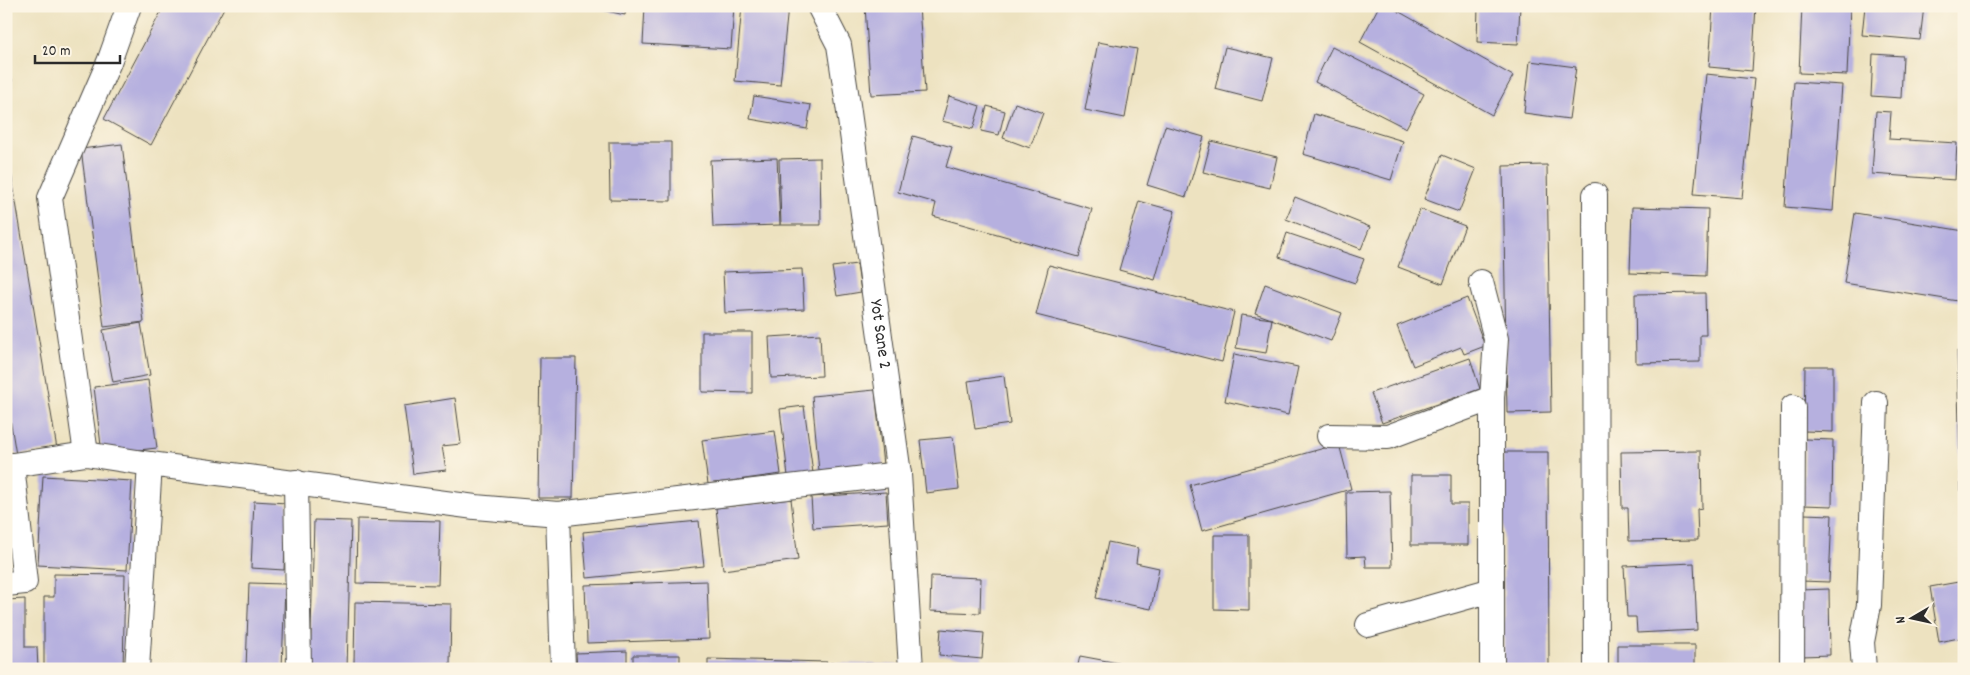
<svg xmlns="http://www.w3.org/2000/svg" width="1970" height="675" font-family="Dekko,sans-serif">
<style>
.building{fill:#b6b0df}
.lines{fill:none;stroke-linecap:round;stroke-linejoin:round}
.street-casing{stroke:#484641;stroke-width:26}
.street{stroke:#fff;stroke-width:24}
.labels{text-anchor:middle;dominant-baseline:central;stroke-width:4;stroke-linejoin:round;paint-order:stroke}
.street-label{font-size:18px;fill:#2b2b2b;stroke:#fcf5e5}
</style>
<rect width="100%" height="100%" fill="#fcf5e5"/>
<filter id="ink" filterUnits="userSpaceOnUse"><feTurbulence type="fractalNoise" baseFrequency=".02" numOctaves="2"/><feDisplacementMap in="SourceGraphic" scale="10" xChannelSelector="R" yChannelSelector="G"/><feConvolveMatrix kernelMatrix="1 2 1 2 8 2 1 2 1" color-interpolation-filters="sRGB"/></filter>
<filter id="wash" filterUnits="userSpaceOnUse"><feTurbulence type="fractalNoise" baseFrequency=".0096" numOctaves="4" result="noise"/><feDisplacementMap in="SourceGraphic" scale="20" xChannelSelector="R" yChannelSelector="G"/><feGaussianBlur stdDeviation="1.12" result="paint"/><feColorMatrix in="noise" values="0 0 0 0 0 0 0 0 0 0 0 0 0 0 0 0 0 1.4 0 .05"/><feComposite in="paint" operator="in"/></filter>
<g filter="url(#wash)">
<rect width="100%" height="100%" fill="#ede2c0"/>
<g id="blocks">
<!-- building -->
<path class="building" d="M164 6H225L151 145 104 119Z
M584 6H626L625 15Z
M645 6H734L731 49 643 44Z
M742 6 788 7 780 85 735 81Z
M865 6H919L925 92 871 95Z
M1379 6H1389L1513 76 1492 115 1360 42Z
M1478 6H1520L1518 44 1477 42Z
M1713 6H1756L1752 71 1709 67Z
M1802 6H1850L1847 75 1799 73Z
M1865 6H1924L1920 40 1862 35Z
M1098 42 1137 49 1125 118 1085 110Z
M1225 47 1273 58 1262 101 1215 89Z
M1332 47 1424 94 1406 128 1315 82Z
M1873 54 1903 56 1901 98 1871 96Z
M1530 61 1576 67 1569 119 1524 113Z
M1706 74 1754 79 1742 198 1694 194Z
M6 79H12L7 119H6Z
M1794 82 1842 85 1833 211 1785 207Z
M754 96 811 105 807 129 750 119Z
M949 96 980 106 973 129 942 121Z
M1015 103 1043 113 1030 148 1003 138Z
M987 106 1005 111 999 135 981 131Z
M1876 111 1891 112 1889 139 1957 143 1955 180 1872 174Z
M1314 114 1403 141 1391 180 1303 154Z
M1165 126 1204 137 1186 197 1147 185Z
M913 136 952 147 946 167 1092 209 1079 257 933 216 936 203 898 192Z
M1211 141 1277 157 1270 188 1203 172Z
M6 142 57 449 16 455 6 394Z
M609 142H671V201L610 200Z
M122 144 144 322 104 327 81 149Z
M1442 155 1476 169 1459 212 1424 199Z
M777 158 780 225 713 227 710 160Z
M820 158 821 225H781L779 159Z
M1547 165 1551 412 1507 413 1503 166Z
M1295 197 1370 227 1361 249 1286 219Z
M1139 201 1175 211 1155 280 1119 270Z
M1632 207 1708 209 1706 276 1630 273Z
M1420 209 1465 226 1443 284 1398 267Z
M1855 213 1964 231V302L1844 283Z
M1287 233 1364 259 1355 283 1279 257Z
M857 264 861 292 837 296 832 267Z
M1049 265 1234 312 1222 362 1036 315Z
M802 269 804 309 725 313 723 272Z
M1265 284 1342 313 1331 341 1255 313Z
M1705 293 1706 335H1700V362L1636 363 1635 294Z
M1467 298 1485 346 1464 354 1461 347 1413 366 1397 326Z
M1241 315 1272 319 1266 353 1236 348Z
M141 323 150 375 113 382 103 330Z
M702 332H752V393L702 392Z
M820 334 822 376 771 378 769 337Z
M1957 351H1964V502H1961Z
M1234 354 1298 367 1288 415 1225 401Z
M540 358H576L573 498H538Z
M1470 358 1480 389 1382 423 1371 393Z
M1805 366H1833V432L1804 431Z
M1004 376 1010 424 975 429 968 381Z
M148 380 157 448 102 454 94 387Z
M875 390 883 465 819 471 812 396Z
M455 398 461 444 442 446 446 470 413 474 404 406Z
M804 406 813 473 788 476 780 409Z
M775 431 781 474 708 484 702 440Z
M953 437 959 489 926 493 920 440Z
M1805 439 1833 440 1832 506 1803 505Z
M1339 444 1351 489 1202 531 1190 485Z
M1701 451 1702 508 1697 509 1698 540 1629 541 1628 508H1622L1621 452Z
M1503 452H1548L1549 669H1504Z
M1411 475H1451V504H1468V545H1411Z
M43 476 132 481 127 570 38 565Z
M1390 491 1392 567H1366L1365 556 1347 557 1346 492Z
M886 492 888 523 813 528 811 497Z
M791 499 798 560 723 570 716 508Z
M254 501 287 503 284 570 251 568Z
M1804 514 1832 515 1829 582 1801 581Z
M357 519 440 521 438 585 356 583Z
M314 520 351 521 347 669H310Z
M699 521 704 566 587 578 583 532Z
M1214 535H1249V610L1214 609Z
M1108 542 1138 548 1136 563 1159 568 1151 609 1096 598Z
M1694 563 1697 630 1637 633 1636 617H1627L1624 566Z
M54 574 125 575 123 669H44V597H54Z
M931 576 981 578 980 613 930 611Z
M707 581 709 639 587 643 585 585Z
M1964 581V637L1939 642 1930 587Z
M249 583 285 584 282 669H246Z
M1829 589 1830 655 1802 656 1801 590Z
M25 599V647H37L38 669H6V600Z
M355 602 451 604 450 666 354 664Z
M941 629 984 633 982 659 939 655Z
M1618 645H1695V669H1618Z
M627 651V669H577L576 653Z
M633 655H680V669H633Z
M1080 656 1145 668V669H1077Z
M708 659 827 662V669H708Z
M830 663 905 665V669H830Z"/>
</g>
</g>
<g filter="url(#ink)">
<use href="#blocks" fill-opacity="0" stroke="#484641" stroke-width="1"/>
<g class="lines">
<!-- street casing -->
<g class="street-casing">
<g id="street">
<path id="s1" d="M819 6 839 45 848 105 899 474 911 669"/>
<path d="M1595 195 1596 669"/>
<path d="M1481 282 1496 339 1492 398V669"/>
<path d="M1329 436 1388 437 1492 398"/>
<path d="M86 454 50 198 109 62 129 6"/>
<path d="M6 466 86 454 150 464 475 507 558 514 899 474"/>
<path d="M296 482 299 669"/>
<path d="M558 514 563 669"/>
<path d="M6 584 25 582 12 465"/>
<path d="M1368 625 1492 590"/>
<path d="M137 669 150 464"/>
<path d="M1792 669 1793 407"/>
<path d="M1864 669 1862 642 1869 605 1876 403"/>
</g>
</g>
<!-- street -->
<use href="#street" class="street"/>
</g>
</g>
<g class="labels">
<!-- street labels -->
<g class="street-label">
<text stroke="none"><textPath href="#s1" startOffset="336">Yot Sane 2</textPath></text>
</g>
</g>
<!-- margin -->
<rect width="1970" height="675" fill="none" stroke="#fcf5e5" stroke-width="25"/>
<!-- north arrow -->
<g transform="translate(1912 618) rotate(261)" stroke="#fcf5e5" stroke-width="4" paint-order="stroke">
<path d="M0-4L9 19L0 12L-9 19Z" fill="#2b2b2b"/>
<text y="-8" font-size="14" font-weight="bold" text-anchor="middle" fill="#2b2b2b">N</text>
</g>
<!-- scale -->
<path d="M35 55v8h85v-8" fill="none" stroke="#2b2b2b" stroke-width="2.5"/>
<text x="42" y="55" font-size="15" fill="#2b2b2b" stroke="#fcf5e5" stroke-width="4" paint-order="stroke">20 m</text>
</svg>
